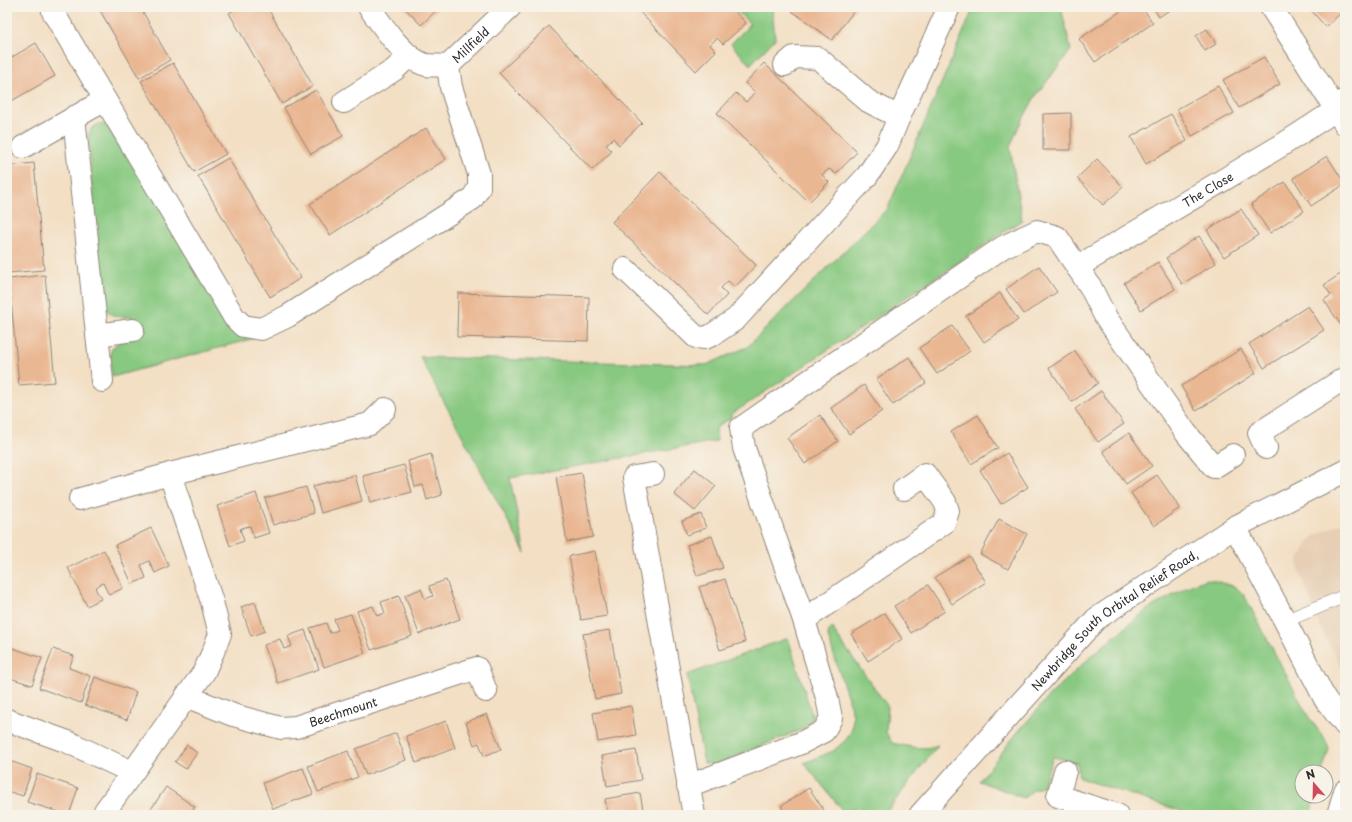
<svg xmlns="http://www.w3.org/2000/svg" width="1352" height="822" font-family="'Playpen Sans',sans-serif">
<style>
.built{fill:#e6cfb5}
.green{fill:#88c981;stroke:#5a7a56}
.building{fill:#eab793}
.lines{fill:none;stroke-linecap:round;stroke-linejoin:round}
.lane-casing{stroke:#8f8578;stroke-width:14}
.street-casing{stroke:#8f8578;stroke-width:24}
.secondary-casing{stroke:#8f8578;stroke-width:24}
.lane{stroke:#fff;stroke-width:13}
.street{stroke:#fff;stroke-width:22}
.secondary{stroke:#fff;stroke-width:22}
.labels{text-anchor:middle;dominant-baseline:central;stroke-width:3;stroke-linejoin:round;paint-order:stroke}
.street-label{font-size:12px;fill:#2b2b2b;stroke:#f7f3e8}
</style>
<rect width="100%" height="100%" fill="#f7f3e8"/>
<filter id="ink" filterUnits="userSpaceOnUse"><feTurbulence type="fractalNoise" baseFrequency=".025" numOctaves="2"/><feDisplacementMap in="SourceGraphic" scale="8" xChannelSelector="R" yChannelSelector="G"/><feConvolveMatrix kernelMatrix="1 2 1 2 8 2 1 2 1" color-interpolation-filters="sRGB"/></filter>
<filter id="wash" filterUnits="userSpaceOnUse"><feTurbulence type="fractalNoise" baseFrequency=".012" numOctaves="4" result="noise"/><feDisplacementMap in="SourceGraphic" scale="16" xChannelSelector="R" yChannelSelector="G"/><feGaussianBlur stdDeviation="0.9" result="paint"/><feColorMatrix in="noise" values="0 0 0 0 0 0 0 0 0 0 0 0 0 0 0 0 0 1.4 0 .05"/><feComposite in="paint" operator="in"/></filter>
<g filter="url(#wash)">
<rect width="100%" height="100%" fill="#f3dfc4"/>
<!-- built -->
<path class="built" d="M1345 521V674L1320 627 1299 571 1298 561 1308 542 1316 535Z"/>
<!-- green -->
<path class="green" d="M734 7H772L775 39 750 65 731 44 750 24Z
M974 7H1061L1071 50 1035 97 1019 126 1010 147 1022 220 732 414 730 419 719 425 716 429 717 441 510 478 525 553 420 357 706 365 747 347 888 208Z
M98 124H104L113 134 255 338 112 377C109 348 107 345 136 336L132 317C114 317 107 317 101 298L88 135 92 128Z
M1208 579 1236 587 1244 595 1308 716 1325 739 1329 749 1322 772H1302V796H1315L1310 815H1193L1079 778 1077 763 1053 757 1042 787 1033 790 1024 798 979 781 1017 733 1050 695 1098 650 1148 609 1193 584Z
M833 627 835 633 888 707 886 732 892 743C906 746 924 751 938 745L884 815H869V813L860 808 843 811 804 763 833 751 846 740 852 729 853 714 828 637 829 631Z
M788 638 813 718 803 729 715 765 704 763 687 675Z"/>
<g id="blocks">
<!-- building -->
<path class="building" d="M98 7H140L170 60 139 78Z
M239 7H267L313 86 282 104 229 13Z
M404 7H440L421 25Z
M635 7H731L746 23 723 44 717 38 710 45 716 51 696 71Z
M795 7H857L832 40 792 11Z
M1127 7H1142L1153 23 1095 62 1079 39Z
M1153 7H1174L1159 17Z
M1308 7H1341L1344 10 1326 27Z
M549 26 642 123 619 145 613 138 606 145 612 151 592 170 499 73Z
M1207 29 1216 44 1205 51 1196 36Z
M36 43 55 76 8 103 7 60Z
M1264 57 1280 84 1239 108 1223 80Z
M173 63 226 154 194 172 141 81Z
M764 63 857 152 836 174 829 169 822 175 829 182 809 202 717 113 736 93 746 102 755 92 745 83Z
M1218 86 1234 113 1192 136 1177 109Z
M316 90 343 136 311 154 284 108Z
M1071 113V150H1043V114Z
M1171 114 1187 141 1146 164 1131 137Z
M426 128 446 159 330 235 310 204Z
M1327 156 1345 184 1311 206 1293 178Z
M228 158 301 278 270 297 198 176Z
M1097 159 1123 187 1103 205 1077 178Z
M34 163 44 270 8 273 7 166Z
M660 172 756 265 735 287 728 281 721 288 727 295 708 315 612 222Z
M1285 182 1304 211 1270 233 1251 204Z
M1241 209 1258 235 1224 257 1207 230Z
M1199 236 1216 263 1182 284 1166 258Z
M1158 262 1175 289 1141 310 1124 283Z
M1039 266 1057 292 1024 314 1006 289Z
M1345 271V320L1340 324 1324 300 1331 295 1324 285Z
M45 275 55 382 19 385 9 279Z
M458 293 589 297 588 341 457 337Z
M1000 293 1018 320 984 342 966 316Z
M1308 306 1324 330 1264 368 1249 344Z
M952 326 970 351 937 374 919 348Z
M1241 349 1256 373 1196 411 1181 386Z
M1075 351 1098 383 1072 402 1049 368Z
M909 357 926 383 893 405 876 379Z
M864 385 882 411 849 434 831 408Z
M1101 391 1124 424 1098 442 1075 409Z
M820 415 838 441 805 464 787 438Z
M978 415 998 448 971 464 951 432Z
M1129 433 1152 466 1126 484 1103 451Z
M1007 453 1028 487 1001 504 980 470Z
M431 454 442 495 427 500 423 485 415 487 408 461Z
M404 465 412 492 370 503 363 476Z
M695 469 716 486 695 511 674 494Z
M582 473 593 537 567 542 556 477Z
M355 475 362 501 321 513 313 486Z
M1157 475 1180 508 1154 526 1131 493Z
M306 487 314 513 273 525 265 498Z
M256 493 269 533 254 538 250 526 245 527 240 529 244 541 230 546 217 506Z
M701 514 706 528 687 535 682 521Z
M999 519 1027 534 1008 569 980 554Z
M151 528 169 566 155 573 149 561 141 565 146 578 132 584 115 545Z
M712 536 723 568 697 576 687 545Z
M104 550 123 588 109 595 103 583 99 585 95 588 101 599 87 606 68 568Z
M595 551 607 616 581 620 569 556Z
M969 556 986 582 952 604 935 577Z
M725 579 745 642 720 650 699 587Z
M446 580 460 619 419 634 405 595 421 589 425 599 433 596 429 586Z
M928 585 945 611 911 633 894 606Z
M399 596 412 636 371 650 357 611 373 606 377 616 385 613 381 602Z
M255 602 265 631 251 636 241 607Z
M885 613 902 639 868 661 851 634Z
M351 614 365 653 324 667 310 628 326 623 330 633 338 630 334 619Z
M305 630 319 669 278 683 264 645 280 639 284 649 292 646 288 636Z
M610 630 621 694 595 699 583 634Z
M7 646 42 658 32 685 7 677Z
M53 649 74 656 69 668 90 676 81 703 39 688Z
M95 677 136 692 127 720 85 705Z
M631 706 636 735 598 742 593 713Z
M487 714 501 749 484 756 479 743 474 745 466 722Z
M446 721 455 748 416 763 406 736Z
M396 733 406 760 366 775 356 749Z
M187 745 197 753 186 769 175 762Z
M636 750 641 780 607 786 602 756Z
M348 751 358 777 318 792 308 766Z
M7 760 32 769 23 796 7 791Z
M303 768 313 794 273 809 263 783Z
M37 774 78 788 69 815 27 802Z
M166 787 195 807 189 815H147Z
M809 788 827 815H786L781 806Z
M640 793 644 815H608L605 799Z"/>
</g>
</g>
<g filter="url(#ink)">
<use href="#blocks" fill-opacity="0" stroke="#8f8578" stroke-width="1"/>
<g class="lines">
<!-- lane casing -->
<g class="lane-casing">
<path id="lane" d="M1285 621 1340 598"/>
</g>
<!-- street casing -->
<g class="street-casing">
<g id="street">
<path d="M369 7C382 25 404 59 426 65 433 66 441 65 448 66"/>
<path d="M1271 7 1345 124"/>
<path d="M53 12 234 317 243 326 261 329 288 316 472 199 479 188V174L451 87 448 66"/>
<path d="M785 65 794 57 818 58 868 101 899 117"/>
<path id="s1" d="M448 66 510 7"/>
<path d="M344 102 394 70 409 56"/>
<path d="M74 117 102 381"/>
<path d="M23 147 105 100"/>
<path id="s2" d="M1077 267 1282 145 1336 110 1345 100"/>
<path d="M625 269 696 337 705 338 712 335 736 319 867 176 887 146 899 117 949 7"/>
<path d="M97 335 133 330"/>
<path d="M1266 448 1259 433 1345 378"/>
<path d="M653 474 634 477 694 815"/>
<path d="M80 499 170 474 370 424 385 409"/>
<path d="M1235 527 1285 621 1325 699 1345 725"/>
<path d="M804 620 944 523 948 511 945 502 925 474 904 489"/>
<path id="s3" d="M186 696 233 715 281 728 296 727 477 668 486 691"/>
<path d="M7 720 68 742 132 772"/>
<path d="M1065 771 1058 796 1117 815"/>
<path d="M688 786 801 743 824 731 831 718 827 698 804 620 744 448 741 428 1003 247 1037 231 1057 237 1090 286 1105 316 1186 433 1214 467 1233 455"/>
<path d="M104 815 105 811 204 672 213 652 220 634 212 602 170 474"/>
<path d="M1338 815 1345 791"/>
</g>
</g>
<!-- secondary casing -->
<g class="secondary-casing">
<g id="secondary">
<path id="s4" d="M920 815 1096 619 1235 527 1345 471"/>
</g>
</g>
<!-- lane -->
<use href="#lane" class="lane"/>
<!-- street -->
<use href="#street" class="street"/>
<!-- secondary -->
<use href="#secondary" class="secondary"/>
</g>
</g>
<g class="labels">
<!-- street labels -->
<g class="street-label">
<text stroke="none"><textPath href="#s1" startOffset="31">Millfield</textPath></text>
<text stroke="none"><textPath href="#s2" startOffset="152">The Close</textPath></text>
<text stroke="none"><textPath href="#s4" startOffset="277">Newbridge South Orbital Relief Road,</textPath></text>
<text stroke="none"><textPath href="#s3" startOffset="165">Beechmount</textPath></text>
</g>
</g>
<!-- margin -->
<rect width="1352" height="822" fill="none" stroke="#f7f3e8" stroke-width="24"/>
<!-- north arrow -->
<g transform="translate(1314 784) rotate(340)"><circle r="19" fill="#f7f3e8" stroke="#a5a39c"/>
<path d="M0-3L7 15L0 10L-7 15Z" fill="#d1495b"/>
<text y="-6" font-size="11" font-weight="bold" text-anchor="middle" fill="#2b2b2b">N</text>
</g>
</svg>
